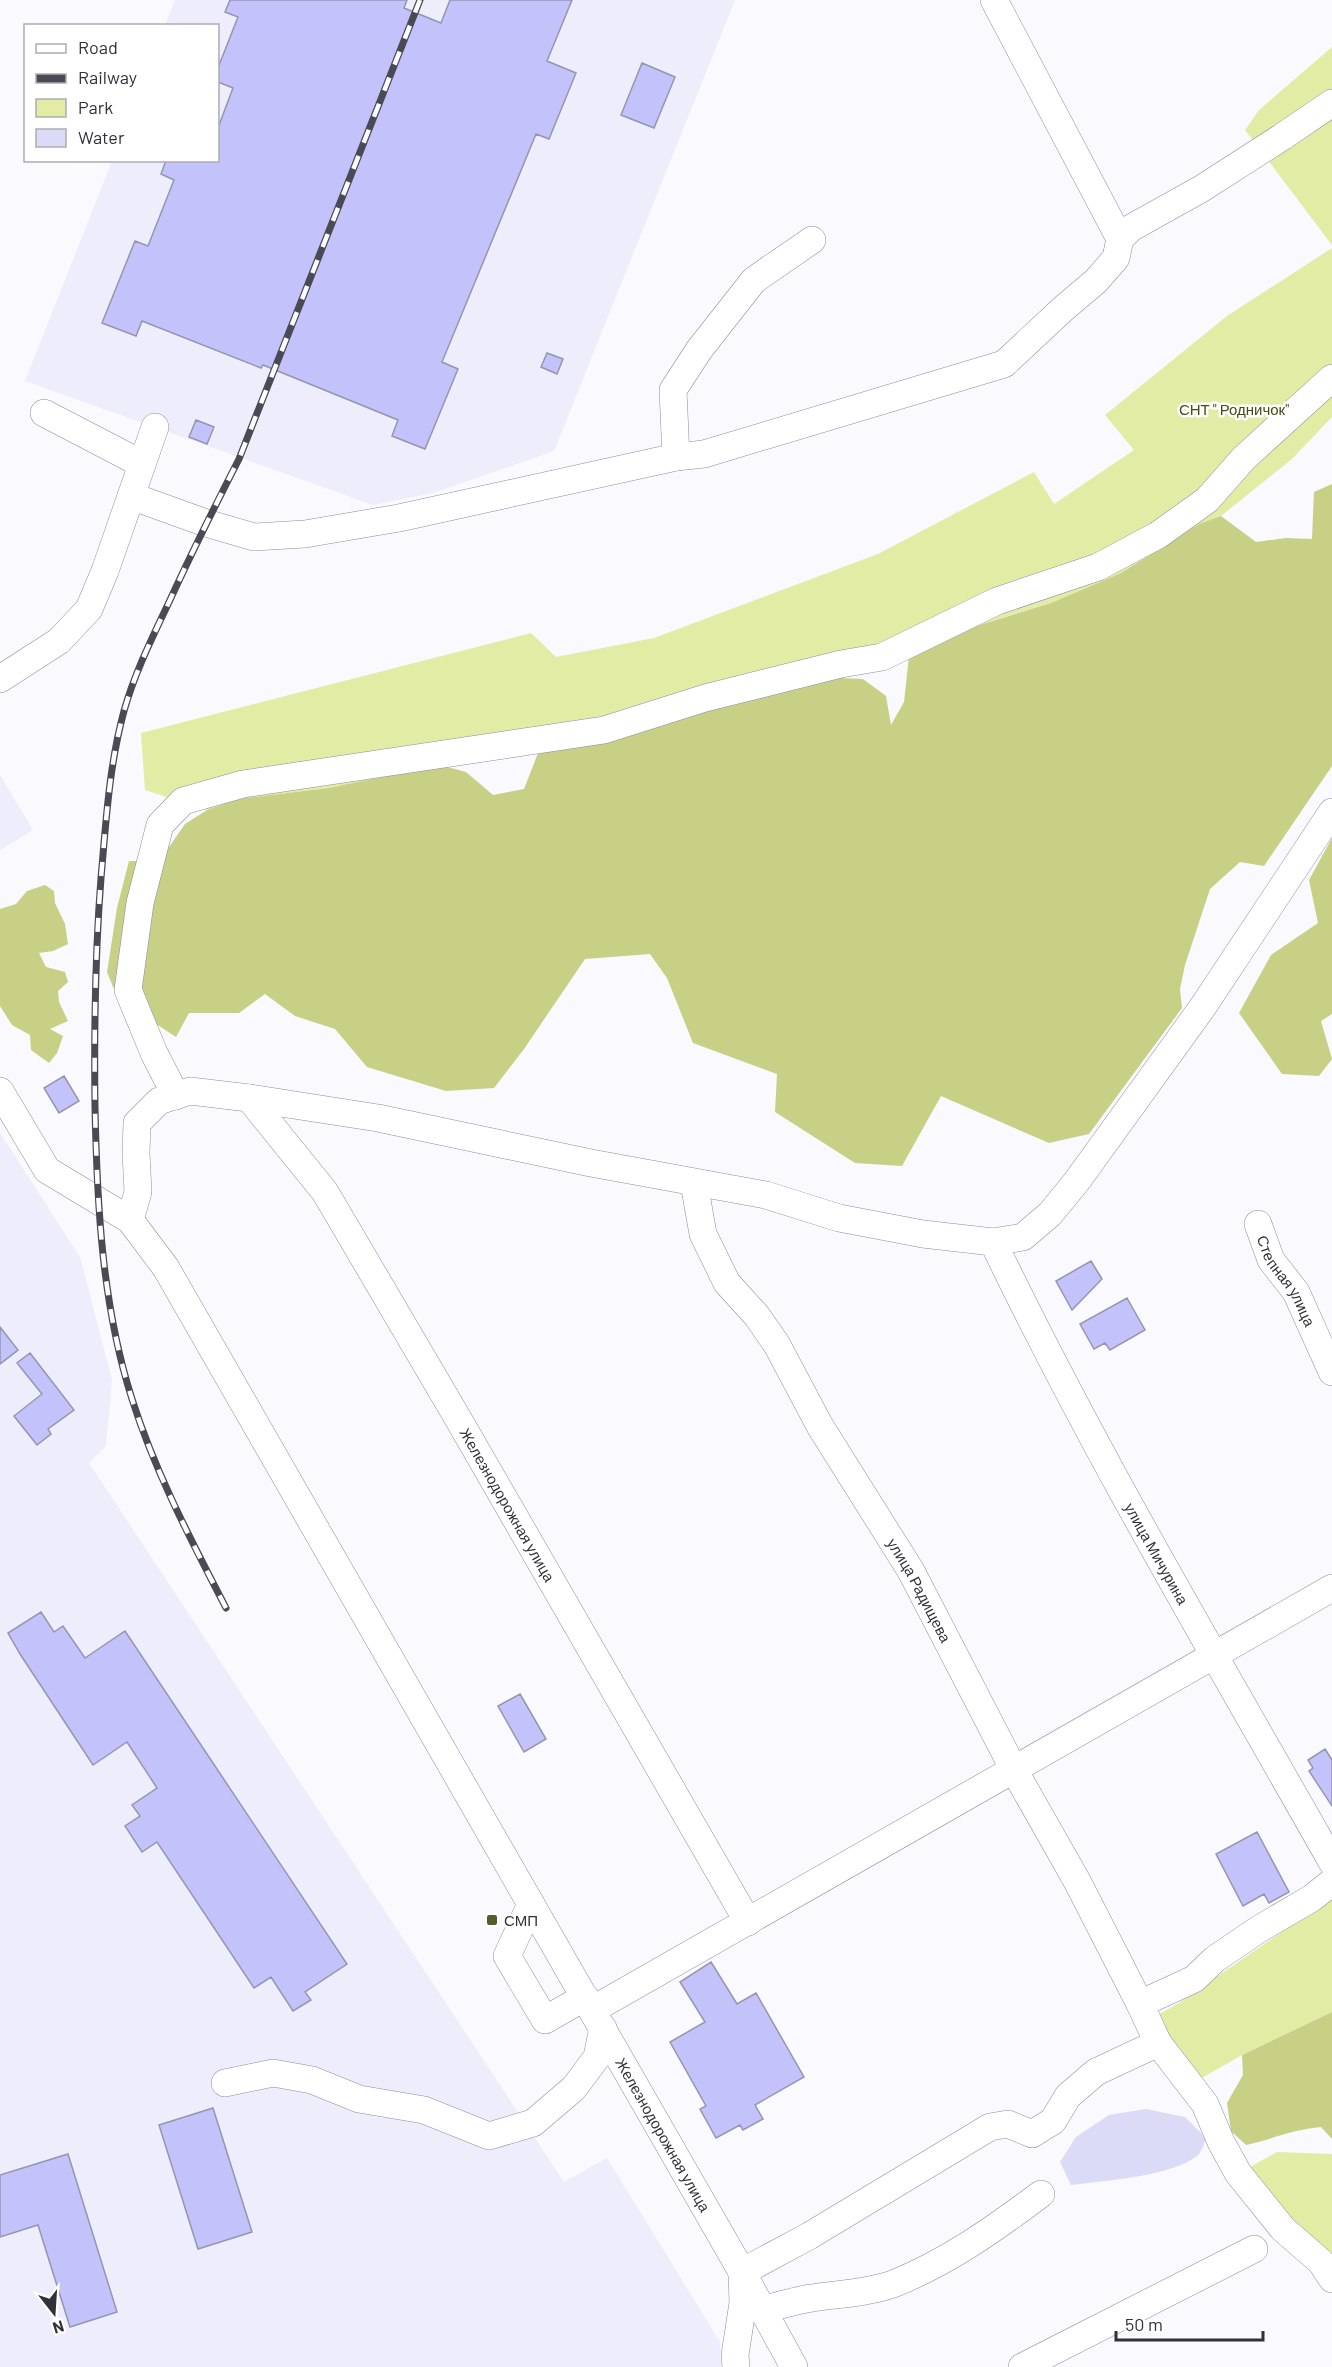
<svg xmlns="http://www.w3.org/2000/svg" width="1332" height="2367" font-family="Barlow,sans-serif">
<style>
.built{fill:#ededfb}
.green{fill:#e3eca5}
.forest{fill:#c7d084}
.water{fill:#dbdbf8}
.building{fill:#c3c2fb;stroke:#9595af;stroke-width:1.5}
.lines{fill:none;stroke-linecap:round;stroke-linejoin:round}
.minor-casing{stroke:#8c8ca5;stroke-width:28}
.minor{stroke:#fff;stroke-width:27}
.rail-casing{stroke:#4a4a55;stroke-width:7}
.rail{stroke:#fff;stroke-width:4.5;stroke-dasharray:14;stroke-linecap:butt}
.poi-dot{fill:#575c2a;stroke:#fff;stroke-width:2}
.labels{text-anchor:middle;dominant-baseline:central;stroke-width:5;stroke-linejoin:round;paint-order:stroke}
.park-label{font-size:15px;fill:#484c14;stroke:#fff}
.street-label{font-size:15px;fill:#31313c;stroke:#fff}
.poi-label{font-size:15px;fill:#31313c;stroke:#fff;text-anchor:start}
</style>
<rect width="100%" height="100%" fill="#f9f9fe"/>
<!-- built -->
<path class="built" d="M175 0H735L554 451 433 493 373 505 25 381 112 161 218 160V26L165 25Z
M0 775 33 830 0 850Z
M0 1133 80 1257 112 1380 106 1446 89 1463 564 2182 607 2158 720 2342 721 2367H0Z"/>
<!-- green -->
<path class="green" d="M1332 47V245L1245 130 1259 110Z
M1332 248V417L1292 459 1221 516 1199 524 1121 573 1051 603 609 737 329 788 238 799 207 810 145 790 141 733 531 633 556 657 654 638 878 554 1034 472 1054 504 1134 450 1105 415 1227 316Z
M1332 1897V2012L1242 2055 1191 2084 1156 2016 1179 2003Z
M1277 2152 1332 2154V2271L1243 2171Z"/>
<!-- forest -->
<path class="forest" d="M1332 484V766L1264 866 1240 862 1210 889 1185 965 1180 989 1182 1008 1089 1134 1049 1143 941 1096 902 1166 855 1163 775 1112 777 1074 693 1043 667 978 650 954 585 959 524 1049 494 1088 446 1091 367 1067 335 1029 295 1016 265 994 239 1013H189L176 1037 118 999 107 972 117 908 129 861H151L167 850 185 824 207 810 238 799 329 788 440 765 466 772 493 795 524 789 540 748 819 677 863 679 886 696 891 725 904 702 909 656 963 630 1051 603 1121 573 1199 524 1221 516 1256 542 1286 538 1312 539 1314 492Z
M1332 838V1014L1321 1021 1332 1059 1319 1076 1282 1074 1239 1013 1271 955 1318 923 1309 880Z
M45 885 54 891 55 903 65 924 68 944 53 951 39 953 46 967 65 972 68 982 58 991 59 1002 68 1021 50 1029 63 1036 57 1053 49 1063 31 1050 30 1035 12 1025 0 1006V909L16 904 27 891Z
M1332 2012V2139L1321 2127C1295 2129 1272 2139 1246 2145L1231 2131 1227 2103 1243 2075 1242 2055Z"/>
<!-- water -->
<path class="water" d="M1146 2109 1185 2117 1206 2138C1204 2144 1202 2151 1198 2155 1174 2176 1103 2181 1071 2185L1060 2162 1076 2137 1109 2115Z"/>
<!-- building -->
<path class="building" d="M230 0H407L404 8 441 23 450 0H572L547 61 576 73 549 139 536 134 442 362 458 369 425 449 392 436 398 420 263 365 261 368 142 321 136 336 102 323 135 241 148 246 174 180 161 174 166 160H218V128L233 88 218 82V68L238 17 225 12Z
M642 63 675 77 654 128 621 115Z
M547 353 563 359 557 374 541 367Z
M196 420 214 427 207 444 189 437Z
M64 1076 79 1101 59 1113 44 1088Z
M1091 1261 1102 1279 1072 1310 1056 1281Z
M1127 1298 1145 1330 1110 1350 1105 1343 1094 1349 1080 1324Z
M0 1327 18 1350 0 1364Z
M30 1353 74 1410 48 1429 51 1434 37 1445 14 1416 42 1394 17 1363Z
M41 1612 54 1632 63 1626 85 1658 125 1631 347 1964 305 1992 311 2000 293 2011 271 1977 254 1988 157 1842 142 1852 125 1826 140 1816 132 1805 157 1788 127 1742 93 1765 20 1654 8 1633Z
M520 1694 546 1739 524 1752 498 1706Z
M1325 1749 1332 1760V1806L1309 1771 1313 1768 1308 1760Z
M1257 1832 1289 1892 1269 1903 1264 1894 1243 1906 1216 1854Z
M711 1962 737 2004 756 1993 804 2077 755 2105 763 2119 743 2130 740 2125 716 2138 700 2109 706 2106 670 2042 705 2022 680 1982Z
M213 2108 252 2232 198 2249 159 2125Z
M68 2154 117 2312 70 2327 38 2225 0 2237V2175Z"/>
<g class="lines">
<!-- minor casing -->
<g class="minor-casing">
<g id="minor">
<path d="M994 0 1120 239"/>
<path d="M44 413 142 464"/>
<path d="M676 457 673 390 699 350 754 280 812 240"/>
<path d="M131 496 206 523 254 537 305 534 399 518 676 457 704 454 1004 364 1064 308 1096 281 1116 258 1120 239 1131 228 1201 189 1282 137 1332 103"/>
<path d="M0 679 59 641 89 609 105 571 155 427"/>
<path id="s1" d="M0 1091 47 1170 130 1220 166 1268 742 2272 794 2367"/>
<path d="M176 1096 154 1053 128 990 140 903 160 825 183 801 243 784 604 730 705 698 841 664 882 657 997 601 1098 567 1158 535 1207 500 1244 458 1332 378"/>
<path id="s2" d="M249 1098 325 1192 460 1422 748 1922"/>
<path id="s3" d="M694 1183 703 1234 727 1283 757 1316 777 1345 820 1426 911 1571 1014 1770 1077 1881 1140 2004"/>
<path d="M130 1220 138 1192 136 1153 137 1123 159 1101 190 1091 249 1098 378 1118 591 1163 766 1195 839 1218 923 1234 993 1242 1023 1237 1050 1214 1077 1181 1202 1008 1332 812"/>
<path id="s4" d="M1258 1224 1271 1260 1296 1292 1332 1372"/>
<path id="s5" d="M993 1242C1095 1454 1216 1657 1332 1862"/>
<path d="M1332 1882 1312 1898 1259 1929 1215 1959 1194 1979 1140 2004 1158 2043 1205 2104 1221 2142 1238 2173 1283 2229 1321 2262 1332 2279"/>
<path d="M531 1904 507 1956 545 2020 585 1997"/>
<path d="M592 2010 1332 1588"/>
<path d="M225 2083 273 2073 312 2080 359 2099 424 2110 489 2136 533 2123 574 2088 597 2057 603 2028"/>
<path d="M742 2272 809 2236 990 2127 1008 2124 1032 2134 1053 2121 1068 2096 1096 2072 1158 2043"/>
<path d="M763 2309C779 2306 796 2300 812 2298 839 2294 867 2293 893 2284 948 2262 994 2229 1041 2194"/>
<path d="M736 2367 735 2355 743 2303 742 2273"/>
<path d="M1022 2367 1254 2249"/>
</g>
</g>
<!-- minor -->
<use href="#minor" class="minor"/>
<!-- rail casing -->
<g class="rail-casing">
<path id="rail" d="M226 1608C191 1540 155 1472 132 1399 102 1305 97 1205 95 1107 94 1031 95 955 101 878 106 822 109 766 124 711 135 672 153 636 170 600 192 552 215 506 239 459L420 0"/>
</g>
<!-- rail -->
<use href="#rail" class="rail"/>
</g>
<!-- markers -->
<rect class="poi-dot" x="486" y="1914" width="12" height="12" rx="3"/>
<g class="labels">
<!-- park labels -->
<g class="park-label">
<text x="1234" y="409">СНТ " Родничок"</text>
</g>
<!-- street labels -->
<g class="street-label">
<text stroke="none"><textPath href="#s4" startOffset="64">Степная улица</textPath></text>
<text stroke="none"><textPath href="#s2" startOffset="483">Железнодорожная улица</textPath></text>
<text stroke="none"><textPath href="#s5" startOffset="352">улица Мичурина</textPath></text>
<text stroke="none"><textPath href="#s3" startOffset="470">улица Радищева</textPath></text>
<text stroke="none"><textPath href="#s1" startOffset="1248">Железнодорожная улица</textPath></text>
</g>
<!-- poi labels -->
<g class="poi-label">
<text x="504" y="1920">СМП</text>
</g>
</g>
<!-- legend -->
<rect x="24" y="24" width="195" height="138" fill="#ffffff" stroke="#adadb1" stroke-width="1.5"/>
<rect x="36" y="44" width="30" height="9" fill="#ffffff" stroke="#adadb1" stroke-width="1.5"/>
<text x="78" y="54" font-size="18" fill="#31313c">Road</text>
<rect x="36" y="74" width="30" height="9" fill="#4a4a55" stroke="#adadb1" stroke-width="1.5"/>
<text x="78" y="84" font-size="18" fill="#31313c">Railway</text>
<rect x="36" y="99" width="30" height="18" fill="#e3eca5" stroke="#adadb1" stroke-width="1.5"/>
<text x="78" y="114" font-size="18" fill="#31313c">Park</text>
<rect x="36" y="129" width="30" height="18" fill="#dbdbf8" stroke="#adadb1" stroke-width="1.5"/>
<text x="78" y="144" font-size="18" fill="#31313c">Water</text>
<!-- north arrow -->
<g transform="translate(54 2313) rotate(163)" stroke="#ffffff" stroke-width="4.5" paint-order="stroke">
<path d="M0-4.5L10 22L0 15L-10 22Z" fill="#31313c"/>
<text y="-9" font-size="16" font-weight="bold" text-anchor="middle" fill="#31313c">N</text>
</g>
<!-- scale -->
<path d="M1116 2331v9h147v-9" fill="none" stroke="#31313c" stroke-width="3"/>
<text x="1125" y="2331" font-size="18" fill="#31313c" stroke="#ffffff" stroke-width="4.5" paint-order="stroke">50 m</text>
</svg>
